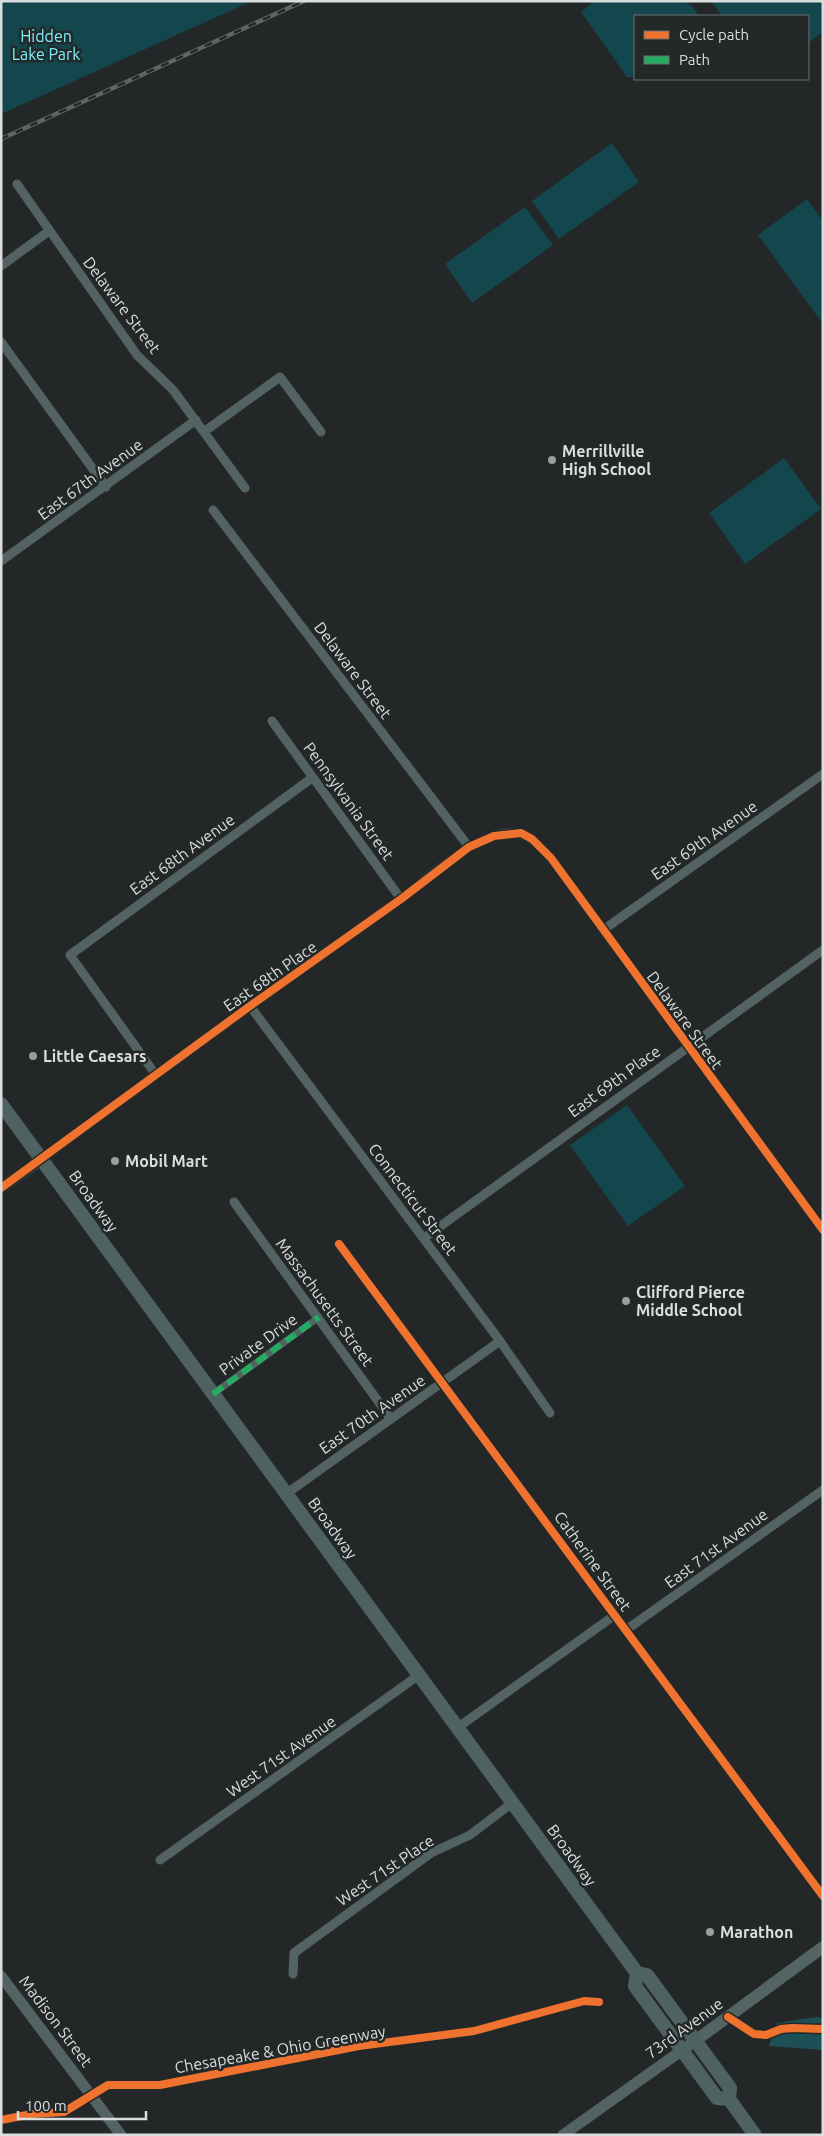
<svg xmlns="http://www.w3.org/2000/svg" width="824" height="2136" font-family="Ubuntu,sans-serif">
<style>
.green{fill:#13474d}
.forest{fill:#1d5056}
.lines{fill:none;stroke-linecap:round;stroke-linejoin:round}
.pedestrian{stroke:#526362;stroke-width:7}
.minor{stroke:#526362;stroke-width:9}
.tertiary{stroke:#526362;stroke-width:11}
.secondary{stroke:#526563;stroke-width:12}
.primary{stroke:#4f6262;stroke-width:14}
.rail-casing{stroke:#5b6665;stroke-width:4.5}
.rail{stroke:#232828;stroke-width:2.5;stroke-dasharray:8;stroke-linecap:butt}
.quiet{stroke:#26ab63;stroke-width:6;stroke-dasharray:12 6;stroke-linecap:butt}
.cycleway-casing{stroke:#232828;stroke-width:11}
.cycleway{stroke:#ef722f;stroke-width:8}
.poi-dot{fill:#9b9e9e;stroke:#232828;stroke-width:2}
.labels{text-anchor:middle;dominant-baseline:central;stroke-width:5;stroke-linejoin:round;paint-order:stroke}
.park-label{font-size:16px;fill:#7eeefc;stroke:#232828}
.street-label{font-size:16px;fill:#dbdede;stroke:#232828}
.poi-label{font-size:16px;font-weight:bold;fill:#dbdede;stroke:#232828;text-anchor:start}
</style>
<rect width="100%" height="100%" fill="#242727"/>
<!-- green -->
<path class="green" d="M1 1H252L1 114Z
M595 1H683L693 7 699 16H635V77H627L581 12Z
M711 1H821L823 4V32L808 43V16H722Z
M612 143 639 182 559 239 532 201Z
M807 199 823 221V324L758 235Z
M525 207 553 245 472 303 445 264Z
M784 458 821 509 745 564 709 513Z
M627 1105 685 1186 628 1226 570 1145Z"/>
<!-- forest -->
<path class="forest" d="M817 2017 823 2018V2050L769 2046 777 2023Z"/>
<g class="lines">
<!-- pedestrian -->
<path class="pedestrian" d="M213 1394 319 1317"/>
<!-- minor -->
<path class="minor" d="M17 184 137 355 173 390 245 488
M1 266 49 231
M1 342 106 487
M205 431 280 377 321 432
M213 510 469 847
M1 561 196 420
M272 721 401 899
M603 930 823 774
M250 1006 500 1341 550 1413
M156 1075 70 955 312 778
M42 1159C156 1075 269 992 385 911 414 890 461 846 493 836 522 827 533 839 551 858L823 1230
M234 1202 391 1419
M424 1238 823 950
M339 1244 823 1896
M286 1494 500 1341
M626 1630 823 1490
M457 1728 615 1615
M160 1860 419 1675
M293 1974 294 1953 431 1853 470 1835 512 1803"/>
<!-- tertiary -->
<path class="tertiary" d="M1 1188 42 1159
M1 1976 121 2135
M563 2135 695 2041"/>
<!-- secondary -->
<path class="secondary" d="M695 2041 823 1947"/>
<!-- primary -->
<path class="primary" d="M1 1104 637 1973 647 1975 730 2088 729 2099 755 2135
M637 1973 635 1986 717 2098 729 2099"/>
<!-- rail casing -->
<g class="rail-casing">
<path id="rail" d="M1 139 304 1"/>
</g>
<!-- rail -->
<use href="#rail" class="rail"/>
<!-- quiet -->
<path class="quiet" d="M213 1394 319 1317"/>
<!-- cycleway casing -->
<g class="cycleway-casing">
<path id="cycleway" d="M1 1188 250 1006 401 899 469 847 494 836 521 833 532 839 551 858 823 1230
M339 1244 823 1896
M728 2017 754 2034 766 2035 781 2029 792 2028 823 2029
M1 2120 32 2114 64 2112 108 2085H160L359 2046 474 2031 584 2001 599 2002"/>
</g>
<!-- cycleway -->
<use href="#cycleway" class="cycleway"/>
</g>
<!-- markers -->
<g class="poi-dot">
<circle cx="552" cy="460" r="5"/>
<circle cx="33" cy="1056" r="5"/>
<circle cx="115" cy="1161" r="5"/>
<circle cx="626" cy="1301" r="5"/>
<circle cx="710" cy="1932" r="5"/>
</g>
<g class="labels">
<!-- park labels -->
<g class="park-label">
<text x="46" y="36">Hidden<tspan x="46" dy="18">Lake Park</tspan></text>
</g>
<!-- street labels -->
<g class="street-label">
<text transform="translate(122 305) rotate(53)">Delaware Street</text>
<text transform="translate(90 479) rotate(-36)">East 67th Avenue</text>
<text transform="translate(353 670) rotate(53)">Delaware Street</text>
<text transform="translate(349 801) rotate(54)">Pennsylvania Street</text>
<text transform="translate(704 840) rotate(-35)">East 69th Avenue</text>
<text transform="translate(182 854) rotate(-36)">East 68th Avenue</text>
<text transform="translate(270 976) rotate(-35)">East 68th Place</text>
<text transform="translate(685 1020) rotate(54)">Delaware Street</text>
<text transform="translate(614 1081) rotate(-36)">East 69th Place</text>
<text transform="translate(413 1199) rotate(53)">Connecticut Street</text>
<text transform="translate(94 1201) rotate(54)">Broadway</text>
<text transform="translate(325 1302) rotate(54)">Massachusetts Street</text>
<text transform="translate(258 1344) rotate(-36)">Private Drive</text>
<text transform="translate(372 1414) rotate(-35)">East 70th Avenue</text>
<text transform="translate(333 1528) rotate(54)">Broadway</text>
<text transform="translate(716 1548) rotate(-36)">East 71st Avenue</text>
<text transform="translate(593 1561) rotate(54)">Catherine Street</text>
<text transform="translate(281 1756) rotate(-35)">West 71st Avenue</text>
<text transform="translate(572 1855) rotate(54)">Broadway</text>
<text transform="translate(385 1870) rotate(-34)">West 71st Place</text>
<text transform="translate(56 2021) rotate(53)">Madison Street</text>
<text transform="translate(684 2028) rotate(-36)">73rd Avenue</text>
<text transform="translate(280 2049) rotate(-10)">Chesapeake &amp; Ohio Greenway</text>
</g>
<!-- poi labels -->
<g class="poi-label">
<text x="562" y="451">Merrillville<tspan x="562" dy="18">High School</tspan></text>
<text x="43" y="1056">Little Caesars</text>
<text x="125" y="1161">Mobil Mart</text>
<text x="636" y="1292">Clifford Pierce<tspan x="636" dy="18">Middle School</tspan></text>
<text x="720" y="1932">Marathon</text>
</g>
</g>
<!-- border -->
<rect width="824" height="2136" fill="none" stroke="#dbdede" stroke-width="5"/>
<!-- legend -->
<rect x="634" y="15" width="175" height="65" fill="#232828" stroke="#6d7171"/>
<rect x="644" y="31" width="25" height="8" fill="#ef722f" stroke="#6d7171"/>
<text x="679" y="40" font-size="15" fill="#dbdede">Cycle path</text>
<rect x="644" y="56" width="25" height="8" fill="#26ab63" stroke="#6d7171"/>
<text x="679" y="65" font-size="15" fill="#dbdede">Path</text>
<!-- scale -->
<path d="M18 2111v8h128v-8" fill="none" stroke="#dbdede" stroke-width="2.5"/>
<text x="25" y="2111" font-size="15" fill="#dbdede" stroke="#232828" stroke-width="4" paint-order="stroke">100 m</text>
</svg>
